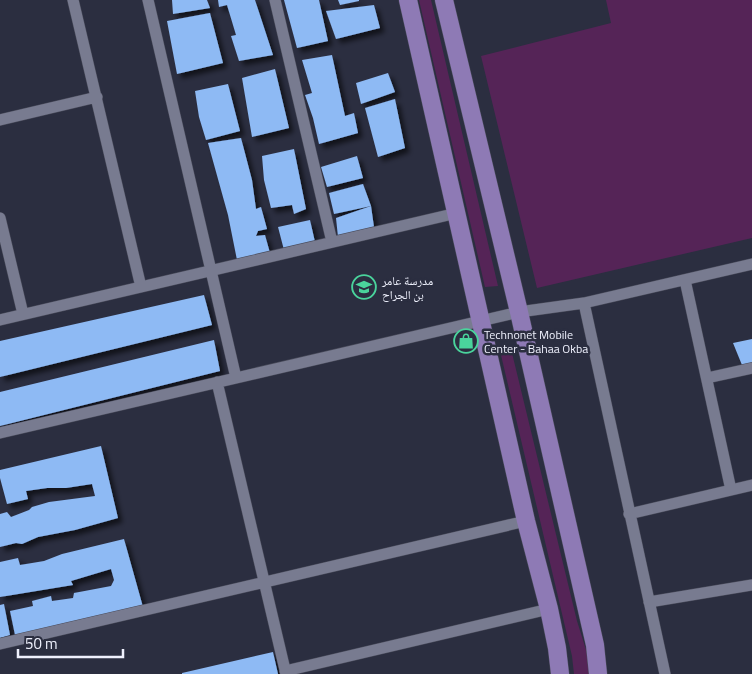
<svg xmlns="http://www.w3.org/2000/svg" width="752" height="674" font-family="'Titillium Web','Noto Naskh Arabic',sans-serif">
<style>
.green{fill:#552457}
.building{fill:#8ebaf4;filter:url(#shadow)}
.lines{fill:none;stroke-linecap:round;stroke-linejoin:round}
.street-casing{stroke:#494b5a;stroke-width:12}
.primary-casing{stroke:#494b5a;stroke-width:19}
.street{stroke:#787b90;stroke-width:11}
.primary{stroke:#8e7ab5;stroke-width:18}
.labels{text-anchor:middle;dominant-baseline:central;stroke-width:5;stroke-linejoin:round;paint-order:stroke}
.poi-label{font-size:12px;fill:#eff1fd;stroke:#2b2e40;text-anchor:start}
</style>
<defs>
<filter id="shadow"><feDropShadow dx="4.5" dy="4.5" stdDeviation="2.5" flood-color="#0009"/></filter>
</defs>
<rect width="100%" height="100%" fill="#2b2e40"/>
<!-- green -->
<path class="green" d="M419 0H431L498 286 485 287Z
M606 0H752V238L537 288 481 56 611 23Z
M512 353 577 621 587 653 589 674H574L572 656 501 355Z"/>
<!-- building -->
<path class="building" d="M172 0H207L210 8 173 14Z
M218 0H255L273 55 239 61 231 36 236 35 227 5 219 7Z
M284 0H319L328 41 297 48Z
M338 0H359V1L340 5Z
M374 5 380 28 336 39 326 11Z
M210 13 223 63 177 74 167 21Z
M332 55 345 116 354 113 358 133 319 144 313 118 305 95 312 93 302 60Z
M275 69 289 128 252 137 242 78Z
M388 73 395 92 361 104 356 83Z
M228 84 240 131 206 140 199 117 195 91Z
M395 99 405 148 378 157 365 108Z
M241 138 252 180 256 209 261 207 267 229 258 231 256 236 265 235 270 253 237 260 228 215 208 143Z
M294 149 306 209 294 214 292 205 271 208 264 180 262 156Z
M357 156 363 178 327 187 321 167Z
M363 184 371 206 374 227 338 237 336 218 371 206 334 214 329 193Z
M310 220 315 242 284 250 278 227Z
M204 295 212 325 0 377V341Z
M752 339V364L742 365 733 343Z
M214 340 220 371 0 426V392Z
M101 446 118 518 75 530 38 537 22 544 16 543 0 547V514L7 512 11 517 29 510 32 507 49 502 95 496 92 484 66 488H47L26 491 28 499 7 504 0 478V470Z
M124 539 143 607 57 625 40 631 15 635 10 611 33 606 32 601 51 596 52 601 73 598 74 593 111 586 114 580 111 569 71 581 73 585 0 597V562L18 558 20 565 44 561 62 554Z
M4 604 10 635 0 638V605Z
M273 652 278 674H182V673Z"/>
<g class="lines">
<!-- street casing -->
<g class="street-casing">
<path id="street" d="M73 0 141 287
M148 0 236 378
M275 0 332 242
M0 120 97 97
M0 218 23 314
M685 280 731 490
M584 303 665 674
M0 320 457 213
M707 378 752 368
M217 382 286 674
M0 433 519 312 584 303 752 264
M629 514 752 485
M649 602 752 585
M0 644 526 521
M285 671 549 609"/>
</g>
<!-- primary casing -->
<g class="primary-casing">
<path id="primary" d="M408 0 526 521 549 609 557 648 560 674
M444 0 519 312 595 645 598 674"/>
</g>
<!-- street -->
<use href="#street" class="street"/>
<!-- primary -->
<use href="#primary" class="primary"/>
</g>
<!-- icons -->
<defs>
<g id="school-ring" transform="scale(1.25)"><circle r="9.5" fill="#2b2e40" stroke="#4ad49c" stroke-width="1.5"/><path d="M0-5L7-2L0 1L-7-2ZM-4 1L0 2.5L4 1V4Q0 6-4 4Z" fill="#4ad49c"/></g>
<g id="shop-ring" transform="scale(1.25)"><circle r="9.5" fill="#2b2e40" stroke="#4ad49c" stroke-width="1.5"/><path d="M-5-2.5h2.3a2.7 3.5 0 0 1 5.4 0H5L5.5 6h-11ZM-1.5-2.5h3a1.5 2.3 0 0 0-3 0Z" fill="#4ad49c"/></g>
</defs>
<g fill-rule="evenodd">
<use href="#school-ring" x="364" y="287"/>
<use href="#shop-ring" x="466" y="341"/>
</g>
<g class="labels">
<!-- poi labels -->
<g class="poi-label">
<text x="382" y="280">مدرسة عامر<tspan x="382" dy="14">بن الجراح</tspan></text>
<text x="484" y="334">Technonet Mobile<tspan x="484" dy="14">Center - Bahaa Okba</tspan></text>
</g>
</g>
<!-- scale -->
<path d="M18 649v8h105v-8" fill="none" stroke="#eff1fd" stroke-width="2.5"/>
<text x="25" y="649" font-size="15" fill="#eff1fd" stroke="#2b2e40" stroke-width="4" paint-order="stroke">50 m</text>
</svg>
